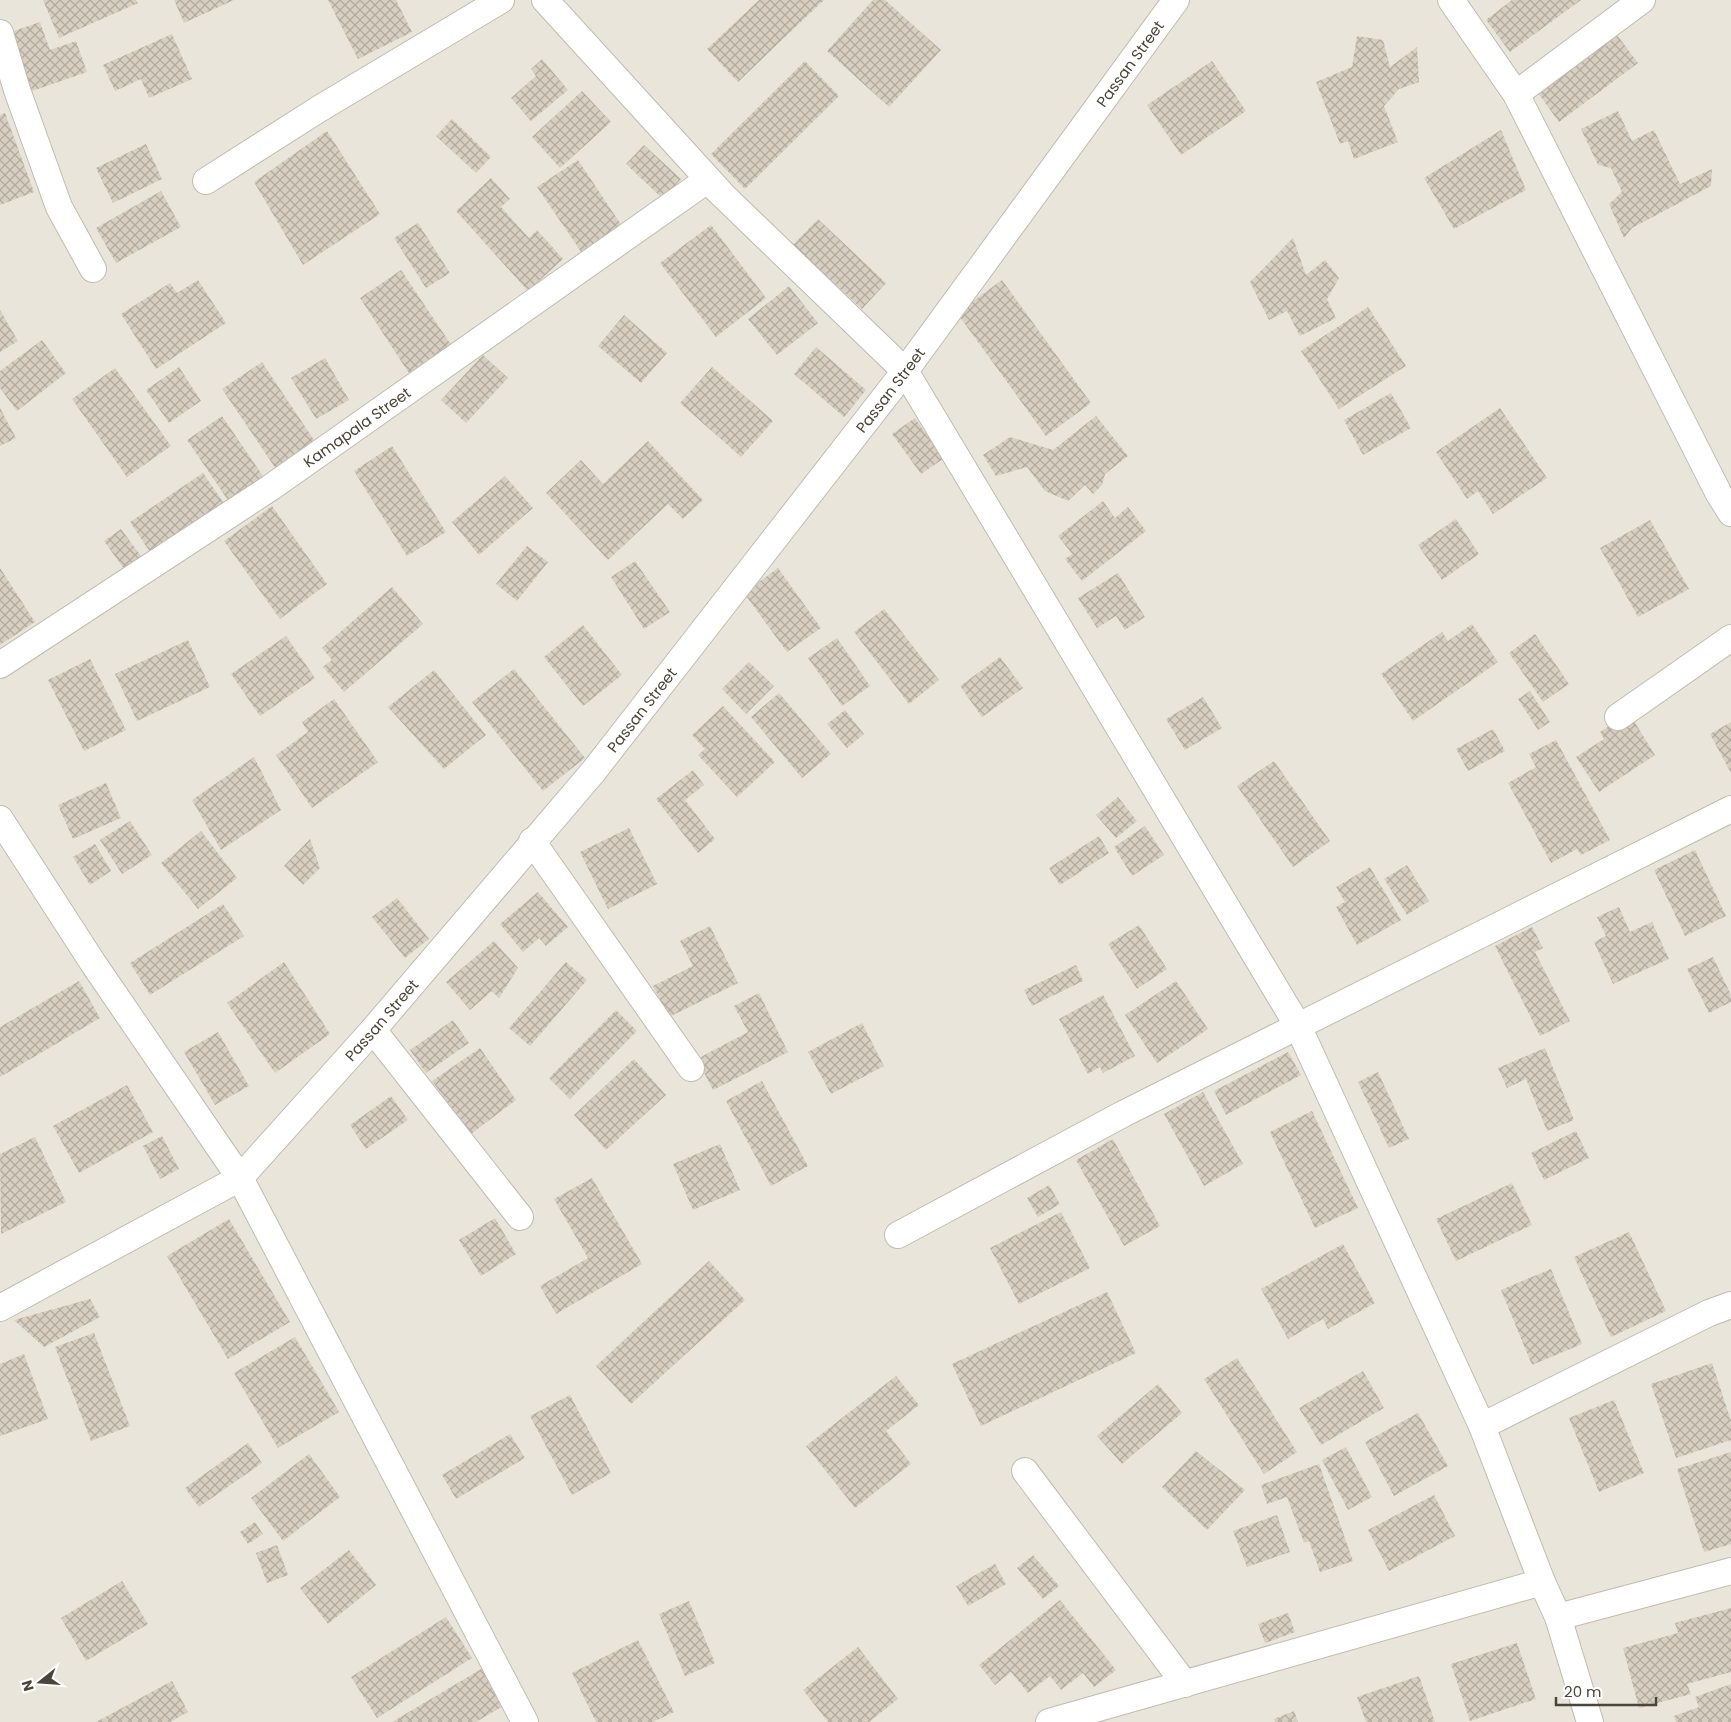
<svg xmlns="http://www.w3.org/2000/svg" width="1731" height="1722" font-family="Poppins,sans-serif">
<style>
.residential{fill:#eae5da}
.building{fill:url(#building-cross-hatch)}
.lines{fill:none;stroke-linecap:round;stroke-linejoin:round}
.street-casing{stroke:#c2bbae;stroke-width:28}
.street{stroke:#fff;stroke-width:26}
.labels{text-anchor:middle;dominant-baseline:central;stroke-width:4.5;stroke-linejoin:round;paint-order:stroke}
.street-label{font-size:15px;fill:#4b4439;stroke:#fff}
</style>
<defs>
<pattern id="building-cross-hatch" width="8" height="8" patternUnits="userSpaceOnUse" patternTransform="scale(1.25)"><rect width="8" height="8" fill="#d8cfc1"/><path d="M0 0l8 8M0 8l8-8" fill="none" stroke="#b1aa9e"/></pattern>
</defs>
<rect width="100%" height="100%" fill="#f6f3ec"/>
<!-- residential -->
<path class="residential" d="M0 0H1731V1722H0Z"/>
<!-- building -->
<path class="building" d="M43 0H136L138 3 59 38Z
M174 0H234L184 23Z
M328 0H396L412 32 358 59Z
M759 0H824L738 82 707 49Z
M873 0H885L941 50 889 107 827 51Z
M1512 0H1581L1510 52 1486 20Z
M40 22 50 50 76 41 87 72 32 91 11 32Z
M172 34 192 79 149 98 141 79 115 91 103 65Z
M1617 35 1638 63 1559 122 1538 93Z
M1357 36 1383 40 1390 67 1417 47 1419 82 1399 89 1384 106 1398 142 1354 159 1348 141 1340 144 1316 82 1352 67Z
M542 59 568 90 531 121 511 98 536 76 531 69Z
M805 61 839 96 745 189 711 154Z
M1212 61 1246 111 1181 155 1147 105Z
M582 91 611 122 560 168 532 137Z
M1618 111 1632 141 1654 130 1680 184 1712 169 1711 186 1632 228 1624 238 1609 204 1622 192 1611 168 1598 165 1581 129Z
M5 113 34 192 0 205V115Z
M452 119 491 157 476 173 436 136Z
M1501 130 1526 190 1454 229 1424 178Z
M327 131 380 214 303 265 254 182Z
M146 144 162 179 113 203 96 168Z
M644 145 681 179 663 199 626 164Z
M578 160 624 229 584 256 537 187Z
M491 178 510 199 501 207 529 238 537 230 563 259 528 291 456 211Z
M161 191 181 227 116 263 96 228Z
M818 219 886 283 862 309 793 245Z
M418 223 450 273 426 288 394 238Z
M711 225 766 298 716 337 660 263Z
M1293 238 1306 275 1325 260 1339 278 1327 299 1336 318 1300 336 1287 311 1269 320 1250 282Z
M401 270 456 352 414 381 360 298Z
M198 280 226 323 156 369 121 314 170 283 177 293Z
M1002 280 1091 403 1046 436 957 313Z
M789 286 818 323 777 355 748 319Z
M1368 307 1406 366 1339 409 1301 351Z
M0 310 18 341 0 352Z
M624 315 667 353 641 383 598 346Z
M42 340 66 373 17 411 0 388V371Z
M816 347 866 390 844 417 794 374Z
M483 355 508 378 466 423 441 400Z
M325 358 349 400 316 419 291 378Z
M262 362 316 443 276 469 222 389Z
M179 367 201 401 169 423 146 390Z
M712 367 773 421 741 457 680 403Z
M115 368 171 446 127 477 72 399Z
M1391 393 1411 428 1363 455 1344 420Z
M0 408 16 438 0 446Z
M1500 408 1547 478 1493 514 1478 491 1467 499 1436 452Z
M222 416 267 482 232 506 187 440Z
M1096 416 1128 456 1105 474 1102 485 1093 494 1085 485 1068 501 1045 491 1027 467 996 476 983 455 1010 437 1053 450Z
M915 418 943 459 921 474 892 434Z
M648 441 703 500 683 519 668 504 608 560 546 493 581 460 603 484Z
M392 446 446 532 407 556 354 471Z
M203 473 228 509 154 558 130 522Z
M505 476 533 508 479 555 452 522Z
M1103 501 1115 518 1128 507 1146 531 1082 581 1065 559 1072 554 1058 536Z
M272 506 327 584 280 619 224 541Z
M1456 519 1479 554 1442 580 1418 545Z
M1650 520 1689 589 1638 617 1600 548Z
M121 529 144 560 127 573 104 541Z
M527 546 548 562 517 601 496 584Z
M635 561 670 612 644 629 611 577Z
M0 568 35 622 0 645Z
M778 568 821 628 787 652 744 593Z
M1118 573 1145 617 1125 630 1116 616 1097 628 1078 598Z
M392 587 423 624 344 692 323 667 332 660 322 648Z
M884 609 939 680 909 704 854 632Z
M1472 624 1498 662 1413 721 1381 674 1442 632 1448 641Z
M583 625 622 675 583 706 544 657Z
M1535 634 1569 684 1543 702 1509 653Z
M286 636 315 678 260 716 231 674Z
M837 638 870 686 842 706 808 658Z
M188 640 210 687 137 721 115 674Z
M1000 657 1023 688 982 717 960 686Z
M90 659 126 730 84 751 48 680Z
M749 662 774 686 746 714 722 689Z
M514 669 585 758 543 791 472 702Z
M434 670 486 735 444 769 388 707Z
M1530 691 1550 722 1538 730 1518 699Z
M779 693 831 754 802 778 751 717Z
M1203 697 1222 728 1185 750 1166 719Z
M334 699 378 762 312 808 276 755 308 732 302 722Z
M723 706 775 762 737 797 698 755 705 749 692 735Z
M845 710 864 734 847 748 827 724Z
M1629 713 1655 755 1599 792 1576 757 1604 739 1600 732Z
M1731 722V773L1710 734Z
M1493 729 1505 751 1468 771 1456 749Z
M1556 740 1610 840 1581 855 1577 849 1551 863 1508 783 1536 767 1529 754Z
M254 757 281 810 221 850 192 800Z
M1274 761 1330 841 1293 867 1237 786Z
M693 770 704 785 685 800 715 839 698 853 656 799Z
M106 783 121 818 73 839 58 805Z
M1118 797 1137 821 1116 838 1096 815Z
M130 821 152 855 122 874 100 840Z
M1145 826 1164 855 1132 876 1114 847Z
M629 828 657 884 608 909 580 852Z
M201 831 237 878 198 909 161 863Z
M1099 836 1109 853 1060 885 1049 868Z
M310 839 320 868 303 885 284 866Z
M95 844 111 871 90 885 73 857Z
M1695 850 1726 916 1685 936 1654 870Z
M1407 865 1429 901 1407 915 1384 879Z
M1370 867 1401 920 1357 945 1336 907 1345 902 1336 887Z
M538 892 568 927 546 946 539 938 523 952 500 924Z
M397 898 429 939 405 958 372 917Z
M223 904 244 936 150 995 130 963Z
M1619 907 1630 932 1652 922 1669 959 1613 984 1594 942 1606 936 1597 917Z
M1139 925 1167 969 1137 989 1108 944Z
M710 926 738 983 669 1017 653 986 693 966 680 941Z
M1532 927 1543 948 1535 952 1570 1021 1540 1036 1495 946Z
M494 941 518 968 499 998 492 991 470 1010 446 982Z
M1713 957 1731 995V1002L1709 1013 1687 969Z
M284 962 330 1034 275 1073 227 1003Z
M566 962 587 980 530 1046 509 1028Z
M1076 965 1083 981 1032 1006 1024 990Z
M79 981 100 1018 0 1077V1027Z
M1176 981 1208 1029 1157 1063 1125 1015Z
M759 993 788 1052 713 1090 697 1059 748 1032 734 1006Z
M1103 995 1135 1056 1103 1073 1100 1067 1088 1074 1059 1019Z
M616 1010 637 1031 570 1099 549 1078Z
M453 1020 469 1043 426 1073 410 1050Z
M862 1023 884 1066 831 1094 808 1052Z
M218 1032 249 1086 215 1105 184 1052Z
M480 1048 516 1100 471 1134 432 1081Z
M1545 1048 1574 1120 1547 1131 1526 1079 1507 1088 1498 1068Z
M1288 1052 1301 1075 1226 1115 1214 1091Z
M634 1059 666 1095 606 1150 574 1115Z
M1378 1072 1409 1139 1389 1148 1358 1082Z
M762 1081 808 1166 771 1186 726 1101Z
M127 1085 153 1132 79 1173 53 1126Z
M1203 1092 1243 1164 1204 1186 1164 1114Z
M391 1096 408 1120 366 1149 350 1125Z
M1312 1111 1358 1208 1315 1228 1270 1132Z
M1576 1131 1589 1158 1544 1180 1531 1153Z
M162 1136 179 1169 160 1179 143 1146Z
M35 1137 66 1202 1 1234 0 1154Z
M1113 1139 1160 1226 1124 1246 1076 1160Z
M720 1144 740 1190 693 1210 673 1164Z
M592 1178 642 1264 556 1314 540 1286 588 1258 554 1199Z
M1512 1183 1532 1225 1456 1261 1436 1219Z
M1049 1185 1060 1204 1038 1217 1027 1198Z
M1061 1212 1090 1268 1019 1304 990 1248Z
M495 1218 516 1254 481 1276 459 1240Z
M229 1219 290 1322 228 1359 167 1256Z
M1629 1232 1666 1311 1611 1337 1574 1257Z
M1343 1244 1375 1303 1328 1329 1323 1319 1288 1339 1261 1289Z
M709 1261 745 1300 631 1404 596 1366Z
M1551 1269 1582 1344 1532 1365 1501 1290Z
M1107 1292 1136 1353 981 1426 952 1364Z
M90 1299 100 1317 44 1347 14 1320Z
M94 1333 130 1426 91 1441 55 1347Z
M295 1337 339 1412 278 1448 234 1373Z
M24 1354 48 1419 0 1436V1364Z
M1237 1358 1297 1452 1264 1474 1204 1379Z
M1712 1363 1731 1421V1440L1676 1458 1651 1384Z
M1363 1371 1384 1408 1321 1445 1299 1408Z
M896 1376 919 1405 886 1431 911 1464 855 1508 806 1446Z
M1158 1384 1182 1413 1122 1464 1097 1436Z
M570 1395 611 1473 572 1495 530 1416Z
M1614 1400 1644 1473 1599 1492 1569 1418Z
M1418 1413 1448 1466 1394 1496 1365 1442Z
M510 1434 525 1458 456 1499 442 1475Z
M248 1443 262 1463 199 1507 185 1488Z
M1346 1447 1372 1497 1348 1510 1322 1460Z
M1196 1451 1245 1490 1207 1530 1162 1487Z
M1731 1452V1544L1704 1552 1677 1469Z
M309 1454 340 1497 283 1541 251 1498Z
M1319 1464 1353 1561 1320 1572 1309 1541 1304 1543 1287 1497 1267 1504 1261 1485Z
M1434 1495 1455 1536 1389 1571 1368 1530Z
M1277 1515 1290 1552 1247 1567 1233 1531Z
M255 1522 263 1534 248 1544 240 1532Z
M277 1545 288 1575 267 1583 256 1553Z
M349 1550 376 1585 328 1624 300 1588Z
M1033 1555 1059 1586 1043 1599 1017 1568Z
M995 1564 1006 1584 968 1606 956 1586Z
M122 1581 148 1624 86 1661 61 1618Z
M1060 1600 1116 1670 1094 1687 1083 1673 1061 1690 1050 1676 1028 1693 1011 1672 995 1685 979 1665Z
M689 1601 715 1663 685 1676 659 1614Z
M1731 1608V1672L1687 1684 1691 1694 1639 1708 1623 1648 1678 1633 1675 1623Z
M1288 1613 1295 1632 1265 1643 1258 1624Z
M446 1617 472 1658 377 1718 351 1677Z
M638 1640 674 1712 653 1722H596L572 1673Z
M1517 1643 1536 1699 1470 1721 1451 1664Z
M858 1647 898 1699 869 1722H828L803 1690Z
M488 1665 510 1702 476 1722H392Z
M1419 1676 1435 1722H1366L1357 1697Z
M172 1681 188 1712 170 1722H96Z
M1731 1684V1722H1676L1674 1716 1699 1707 1695 1697Z
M1294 1711 1298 1722H1275L1274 1719Z"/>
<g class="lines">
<!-- street casing -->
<g class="street-casing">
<g id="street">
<path d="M545 0 720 192"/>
<path d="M1451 0 1516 94 1719 494 1731 513"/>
<path d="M0 33 17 90 59 207 93 269"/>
<path d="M1516 94 1642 0"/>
<path d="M206 181 319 109 501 0"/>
<path id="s1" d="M0 665 270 488 707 180 905 371 1298 1026 1482 1426 1542 1582 1558 1617 1590 1722"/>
<path d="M1618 717 1731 638"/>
<path d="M0 819 93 963 240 1178 525 1722"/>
<path d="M532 841 691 1068"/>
<path d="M373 1030 520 1217"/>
<path d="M898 1235 1123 1114 1731 809"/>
<path id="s2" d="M0 1308 240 1178 373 1030 593 772 905 371 1176 0"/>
<path d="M1482 1426 1709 1313 1731 1305"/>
<path d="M1025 1471 1185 1684"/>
<path d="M1558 1617 1731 1571"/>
<path d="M1049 1722 1542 1582"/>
</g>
</g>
<!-- street -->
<use href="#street" class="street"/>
</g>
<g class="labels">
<!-- street labels -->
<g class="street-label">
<text stroke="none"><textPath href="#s2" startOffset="1700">Passan Street</textPath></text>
<text stroke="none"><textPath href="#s2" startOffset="1295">Passan Street</textPath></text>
<text stroke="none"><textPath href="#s1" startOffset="429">Kamapala Street</textPath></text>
<text stroke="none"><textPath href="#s2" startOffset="890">Passan Street</textPath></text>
<text stroke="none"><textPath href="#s2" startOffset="485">Passan Street</textPath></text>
</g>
</g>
<!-- north arrow -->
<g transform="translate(40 1682) rotate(253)" stroke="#ffffff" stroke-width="4" paint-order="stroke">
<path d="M0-4L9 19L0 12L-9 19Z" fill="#4b4439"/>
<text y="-8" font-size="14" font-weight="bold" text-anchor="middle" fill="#4b4439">N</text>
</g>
<!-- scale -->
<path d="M1556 1697v8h100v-8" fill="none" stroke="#4b4439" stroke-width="2.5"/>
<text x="1564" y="1697" font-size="15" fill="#4b4439" stroke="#ffffff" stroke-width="4" paint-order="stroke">20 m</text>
</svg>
